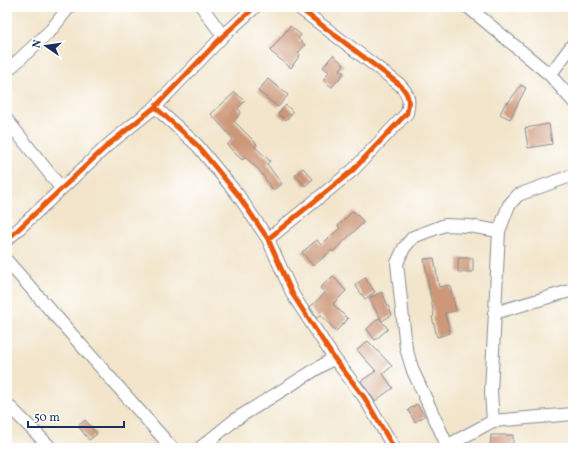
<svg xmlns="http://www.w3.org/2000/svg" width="580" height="455" font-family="Vollkorn,serif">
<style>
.building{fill:#cd9879}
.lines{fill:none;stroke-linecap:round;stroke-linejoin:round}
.minor-casing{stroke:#868a94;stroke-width:14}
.minor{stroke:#fff;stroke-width:12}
.cycleway-casing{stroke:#fff;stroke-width:8}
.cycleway{stroke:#e8590c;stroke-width:5}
</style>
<rect width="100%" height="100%" fill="#fff"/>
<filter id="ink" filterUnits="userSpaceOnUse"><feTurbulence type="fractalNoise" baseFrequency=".025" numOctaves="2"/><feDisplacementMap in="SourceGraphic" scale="8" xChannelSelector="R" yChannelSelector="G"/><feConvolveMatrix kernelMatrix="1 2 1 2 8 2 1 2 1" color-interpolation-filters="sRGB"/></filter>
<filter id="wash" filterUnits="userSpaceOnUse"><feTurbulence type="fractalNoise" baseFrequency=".012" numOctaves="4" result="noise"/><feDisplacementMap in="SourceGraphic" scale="16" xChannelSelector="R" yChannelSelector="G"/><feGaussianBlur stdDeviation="0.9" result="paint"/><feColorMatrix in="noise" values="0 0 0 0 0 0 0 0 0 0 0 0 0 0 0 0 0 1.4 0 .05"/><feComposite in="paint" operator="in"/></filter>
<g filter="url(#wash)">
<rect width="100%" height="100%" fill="#f2e5cb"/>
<g id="blocks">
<!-- building -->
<path class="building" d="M290 26 301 35 298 39 305 45 298 53 300 55 291 68 270 51Z
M333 55 344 65 339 70 344 73 332 87 323 80 329 72 323 67Z
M268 79 288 95 278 107 258 91Z
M521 85 526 88 510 119 500 114 506 102 508 103Z
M235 92 245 101 238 108 241 112 234 121 257 144 255 147 270 161 267 164 282 184 273 190 259 170 245 157 242 160 227 145 233 139 211 114Z
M286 105 293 112 286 120 278 114Z
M549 124 552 144 528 148 525 128Z
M303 168 313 179 305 186 295 175Z
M353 211 364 222 333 252 332 250 313 266 302 252 317 240 321 245 340 228 338 226Z
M434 258 439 287 450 285 456 311 445 313 450 333 437 337 432 317 434 316 424 259Z
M458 258H473V272H458Z
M333 276 346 291 333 304 348 319 336 331 321 315 317 318 310 307 325 293 320 288Z
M365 278 375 292 365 299 355 285Z
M382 292 392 315 382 321 369 298Z
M379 318 388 329 375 340 367 329Z
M368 341 392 366 383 374 393 388 375 401 361 381 376 371 357 350Z
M417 404 425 416 415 422 408 410Z
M85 420 97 434 89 440 78 426Z
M491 435H513V448H490Z"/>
</g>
</g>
<g filter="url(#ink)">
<use href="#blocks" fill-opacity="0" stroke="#868a94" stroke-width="1"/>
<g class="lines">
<!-- minor casing -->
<g class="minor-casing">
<path id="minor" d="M202 7 223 36
M468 7 550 75 573 101
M7 71 51 30 69 7
M550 75 573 44
M155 107 197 145 238 195 268 239 293 295 334 358 364 397 394 448
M7 120 61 188
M268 239 353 170 407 113C410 100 409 94 399 84L298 7
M7 240 109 144 155 107 223 36 255 7
M7 261 172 448
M494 313 573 290
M7 404 51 448
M493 421 491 392 499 231 509 205 518 195 573 175
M447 445 413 371 406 348 397 263 404 248 413 237 445 225 469 226 499 231
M200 448 236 419 334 358
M443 448 493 421 573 414"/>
</g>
<!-- minor -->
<use href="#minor" class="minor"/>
<!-- cycleway casing -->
<g class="cycleway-casing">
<path id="cycleway" d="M155 107 197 145 238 195 268 239 293 295 334 358 364 397 394 448
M268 239 353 170 407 113C410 100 409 94 399 84L298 7
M7 240 109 144 155 107 223 36 255 7"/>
</g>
<!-- cycleway -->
<use href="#cycleway" class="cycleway"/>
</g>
</g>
<!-- margin -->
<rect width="580" height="455" fill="none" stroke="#fff" stroke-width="24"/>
<!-- north arrow -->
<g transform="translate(46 46) rotate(283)" stroke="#ffffff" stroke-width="3" paint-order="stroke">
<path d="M0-3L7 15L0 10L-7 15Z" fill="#1b2f5e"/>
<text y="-6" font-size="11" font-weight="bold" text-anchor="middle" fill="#1b2f5e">N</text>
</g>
<!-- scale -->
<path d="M28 421v6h96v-6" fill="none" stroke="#1b2f5e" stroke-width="2"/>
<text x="34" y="421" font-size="12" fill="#1b2f5e" stroke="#ffffff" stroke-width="3" paint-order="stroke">50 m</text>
</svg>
